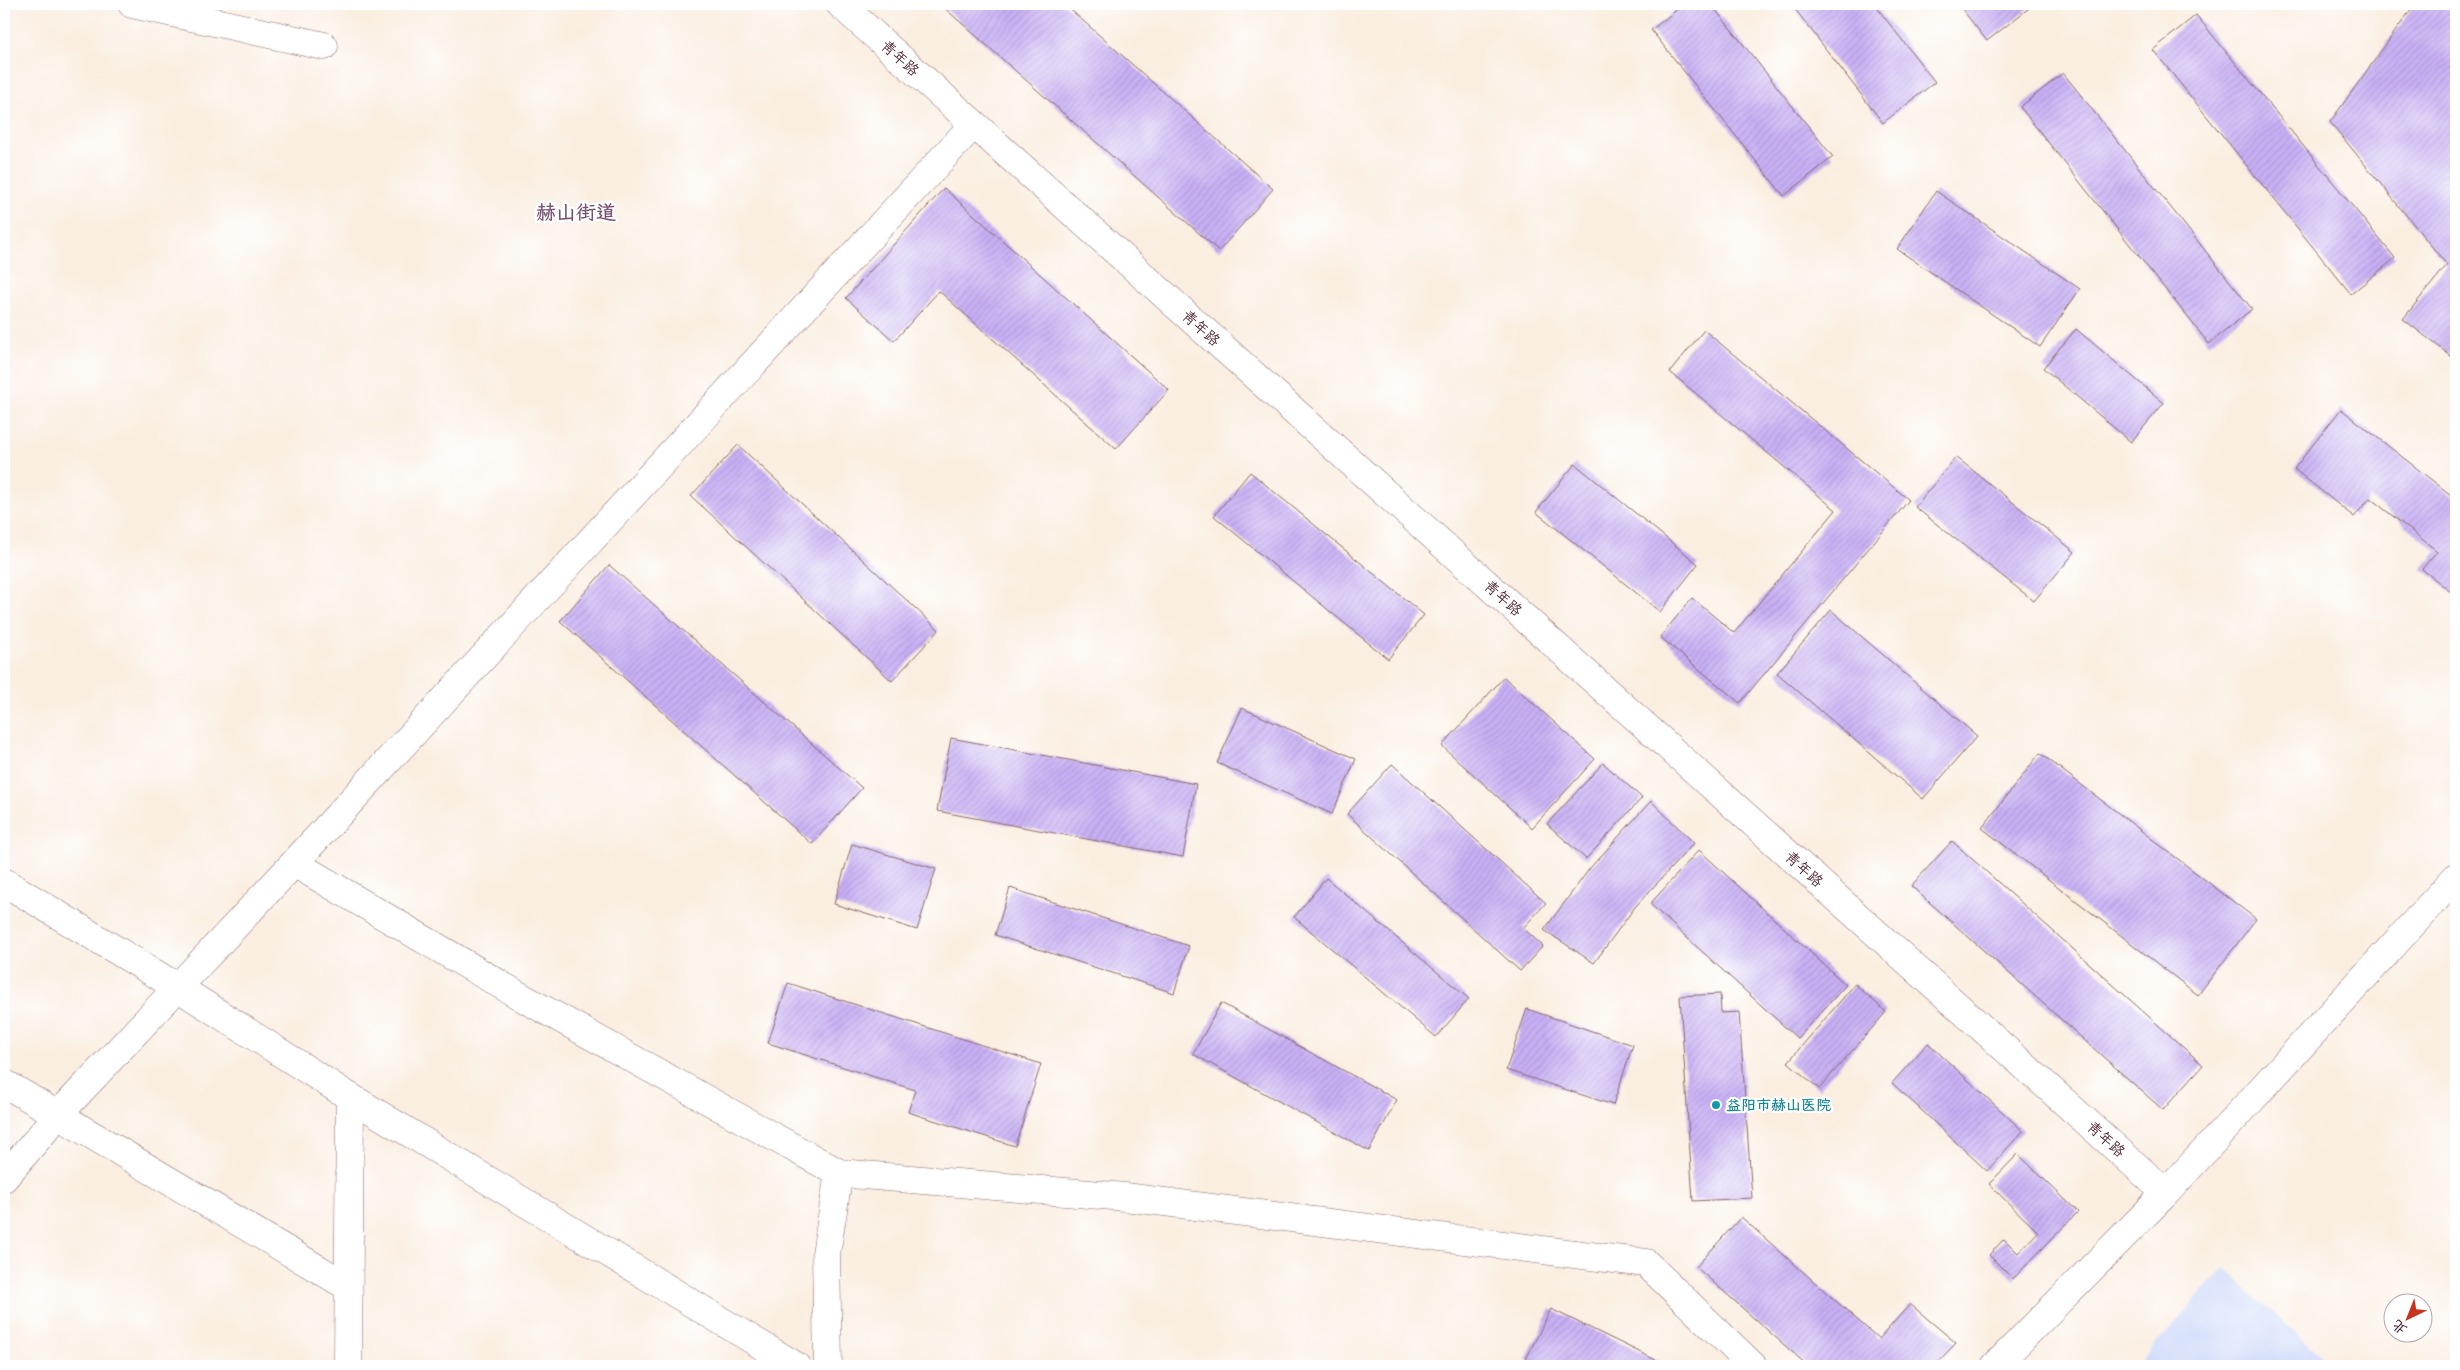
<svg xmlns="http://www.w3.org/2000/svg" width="2460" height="1370" font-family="'Shantell Sans','LXGW WenKai TC',sans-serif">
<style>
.built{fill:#cfdafa}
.building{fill:url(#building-hatch)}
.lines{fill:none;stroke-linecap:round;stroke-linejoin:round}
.minor-casing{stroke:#88676a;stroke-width:29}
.minor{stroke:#fff;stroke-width:28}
.culture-dot{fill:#0f9aa8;stroke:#fff;stroke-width:2}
.labels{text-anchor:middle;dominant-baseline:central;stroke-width:4.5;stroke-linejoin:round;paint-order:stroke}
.street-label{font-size:15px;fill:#4a1f2b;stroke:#fff}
.culture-label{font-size:15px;font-weight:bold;fill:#0d838f;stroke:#fff;text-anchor:start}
.district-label{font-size:20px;font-weight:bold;fill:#765272;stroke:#fff}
</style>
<defs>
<pattern id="building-hatch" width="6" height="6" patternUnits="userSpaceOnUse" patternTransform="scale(1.25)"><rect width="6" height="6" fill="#c8b0f5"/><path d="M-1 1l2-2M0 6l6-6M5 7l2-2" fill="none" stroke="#ad97d2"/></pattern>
</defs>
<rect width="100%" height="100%" fill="#fff"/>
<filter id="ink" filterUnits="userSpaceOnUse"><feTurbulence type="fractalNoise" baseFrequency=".02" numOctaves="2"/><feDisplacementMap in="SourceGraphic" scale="10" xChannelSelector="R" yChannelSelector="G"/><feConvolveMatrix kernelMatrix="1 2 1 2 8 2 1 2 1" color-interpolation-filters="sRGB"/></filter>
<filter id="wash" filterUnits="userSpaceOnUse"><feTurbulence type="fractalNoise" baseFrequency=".0096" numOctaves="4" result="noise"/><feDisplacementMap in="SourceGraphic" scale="20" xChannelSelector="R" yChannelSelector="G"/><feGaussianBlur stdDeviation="1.12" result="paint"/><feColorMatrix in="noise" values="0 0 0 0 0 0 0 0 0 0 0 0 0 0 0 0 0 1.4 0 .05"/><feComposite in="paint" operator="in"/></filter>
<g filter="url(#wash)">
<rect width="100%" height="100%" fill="#faeee0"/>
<!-- built -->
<path class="built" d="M2224 1268 2332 1366H2137Z"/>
<g id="blocks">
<!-- building -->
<path class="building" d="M940 4H1064L1273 189 1219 251Z
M1684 4H1711L1833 157 1784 196 1651 30Z
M1791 4H1874L1935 82 1883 123Z
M1958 4H2034L1987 41Z
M2415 4H2456V360L2403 319 2447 265 2330 122Z
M2196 15 2395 258 2351 294 2153 50Z
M2063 73 2252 309 2209 344 2020 107Z
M944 188 1169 390 1116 449 939 291 894 341 846 298Z
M1936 191 2080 289 2040 347 1897 249Z
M2076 329 2164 403 2131 442 2043 368Z
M1704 330 1909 500 1740 703 1660 637 1692 598 1734 633 1836 510 1670 372Z
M2341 409 2456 499V596L2422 569 2437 551 2370 498 2354 517 2294 469Z
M738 445 939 630 892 681 691 496Z
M1956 457 2075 552 2034 601 1915 507Z
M1575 464 1698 564 1660 612 1536 512Z
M1250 472 1424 615 1388 659 1214 516Z
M609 565 862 788 812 844 560 621Z
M1831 610 1977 736 1923 799 1777 673Z
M1504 677 1595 759 1532 828 1442 746Z
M1242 708 1356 759 1332 814 1217 763Z
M951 738 1196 784 1183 857 937 811Z
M2040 753 2256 919 2198 995 1982 828Z
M1603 763 1642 798 1586 859 1547 824Z
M1392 764 1546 903 1523 928 1543 946 1520 971 1347 814Z
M1651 801 1694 843 1635 907 1594 963 1544 930 1590 868Z
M1952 841 2203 1065 2163 1110 1911 886Z
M852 844 936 869 917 930 834 904Z
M1699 850 1846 985 1797 1038 1650 904Z
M1326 878 1469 999 1436 1037 1294 917Z
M1010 888 1189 946 1174 993 995 935Z
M788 983 1041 1064 1015 1146 908 1112 915 1090 768 1043Z
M1855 984 1886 1012 1819 1089 1788 1062Z
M1720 994 1721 1013 1739 1012 1752 1198 1693 1201 1680 996Z
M1221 1003 1397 1100 1369 1151 1193 1054Z
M1527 1009 1633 1045 1613 1105 1506 1070Z
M1928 1043 2023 1131 1987 1171 1892 1083Z
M2018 1154 2078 1212 2013 1279 1989 1255 2004 1239 2018 1253 2038 1232 1989 1184Z
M1741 1217 1879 1339 1910 1304 1956 1343 1934 1366H1808L1696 1267Z
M1551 1309 1668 1366H1541L1526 1359Z"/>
</g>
</g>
<g filter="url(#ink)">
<use href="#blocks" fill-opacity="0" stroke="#88676a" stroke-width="1"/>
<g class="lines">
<!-- minor casing -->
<g class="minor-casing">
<path id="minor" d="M132 4 324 46
M840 4 2166 1193
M294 863 525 999 839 1173 1125 1197 1646 1263 1753 1366
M4 882 177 987 350 1097 348 1366
M4 1083 347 1286
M350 1097 796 1366
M4 1178 58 1115 294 863 974 124
M828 1366 826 1254 839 1173
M1995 1366 2166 1193 2456 877"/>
</g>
<!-- minor -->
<use href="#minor" class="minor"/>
</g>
</g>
<!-- markers -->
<circle class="culture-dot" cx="1716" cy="1105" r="5"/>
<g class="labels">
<!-- street labels -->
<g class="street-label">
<text transform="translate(900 58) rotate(42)">青年路</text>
<text transform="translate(1201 328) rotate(42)">青年路</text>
<text transform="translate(1503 598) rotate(42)">青年路</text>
<text transform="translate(1804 869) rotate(42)">青年路</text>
<text transform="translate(2106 1139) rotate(42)">青年路</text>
</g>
<!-- culture labels -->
<g class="culture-label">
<text x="1726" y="1105">益阳市赫山医院</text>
</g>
<!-- district labels -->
<g class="district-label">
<text x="576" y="212">赫山街道</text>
</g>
</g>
<!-- margin -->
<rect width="2460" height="1370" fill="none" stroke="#fff" stroke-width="20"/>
<!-- north arrow -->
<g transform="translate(2408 1318) rotate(223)"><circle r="24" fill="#ffffff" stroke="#b7a5aa"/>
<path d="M0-4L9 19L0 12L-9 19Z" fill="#c8321e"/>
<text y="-8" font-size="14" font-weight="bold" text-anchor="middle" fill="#4a1f2b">北</text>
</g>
</svg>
